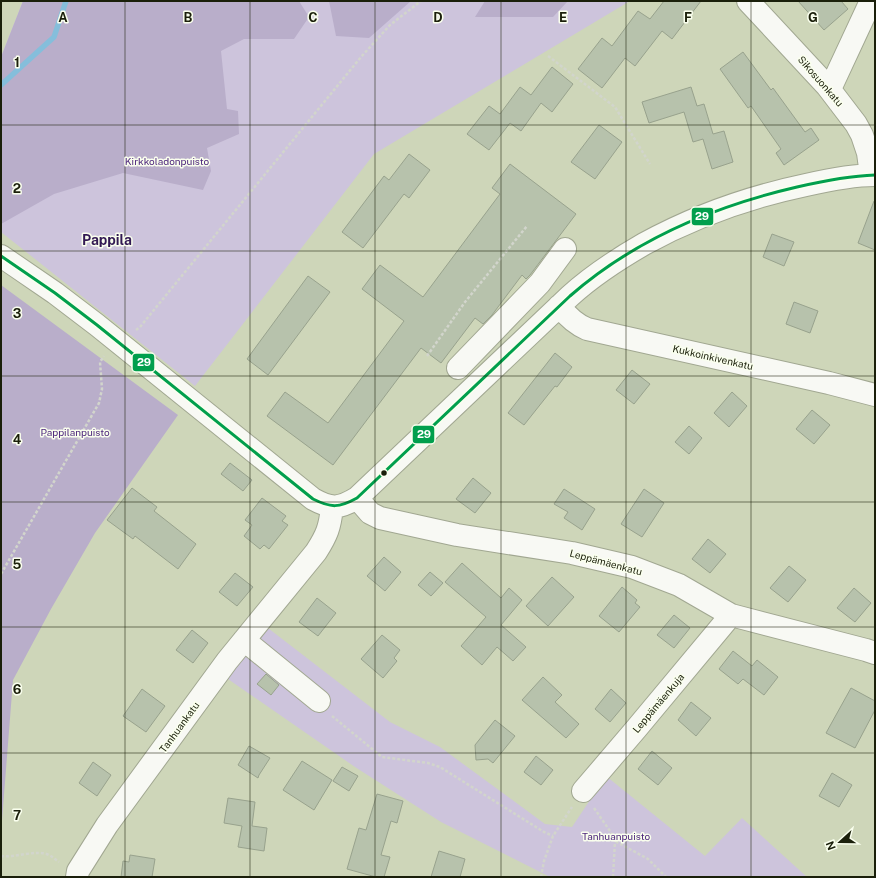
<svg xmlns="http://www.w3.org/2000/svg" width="876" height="878" font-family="'Public Sans',sans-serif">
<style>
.green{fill:#cdc4dc}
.forest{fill:#b9aeca}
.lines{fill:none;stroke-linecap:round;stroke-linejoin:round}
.stream{stroke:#85bedb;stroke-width:5.5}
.building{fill:#b7c2ac;stroke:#98a28d}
.minor-casing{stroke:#a1a791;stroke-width:24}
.path{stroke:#d2d5cc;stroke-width:2.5;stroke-dasharray:3 2;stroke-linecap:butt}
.minor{stroke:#f8f9f4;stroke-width:22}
.bus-1-casing{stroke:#faffee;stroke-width:6}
.bus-1{stroke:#019f4d;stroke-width:3}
.grid{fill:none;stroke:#1a1f0a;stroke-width:1;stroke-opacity:0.55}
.bus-dot{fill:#1a1f0a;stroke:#faffee;stroke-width:1.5}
.labels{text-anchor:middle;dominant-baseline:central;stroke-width:3;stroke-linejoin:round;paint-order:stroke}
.street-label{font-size:10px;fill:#1a1f0a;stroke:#faffee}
.park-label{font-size:10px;fill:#4d267c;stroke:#faffee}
.district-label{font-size:14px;font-weight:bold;fill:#321953;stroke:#faffee}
.grid-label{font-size:13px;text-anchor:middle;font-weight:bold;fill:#1a1f0a;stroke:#faffee;stroke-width:3;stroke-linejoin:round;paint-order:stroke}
.line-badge{stroke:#faffee;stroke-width:1.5}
.badge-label{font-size:11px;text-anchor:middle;font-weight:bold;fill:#fff}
</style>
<rect width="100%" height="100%" fill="#ced6b9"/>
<!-- green -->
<path class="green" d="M23 1H630L374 154 195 386 1 232V57Z
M264 625 390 722 440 747 545 824 572 827 606 776 705 856 742 818 807 877H550L441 822 355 767 228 679Z"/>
<!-- forest -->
<path class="forest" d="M23 1H299L309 17 294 39H244L221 51 227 109 238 111 239 134 207 148 211 171 203 190 123 173 54 194 1 224V57Z
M329 1H411L369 38 336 36Z
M485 1H568L553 17H475Z
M1 285 178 415 95 533 51 609 13 680 1 833Z"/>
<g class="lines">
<!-- stream -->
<path class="stream" d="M1 85 54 37 66 1"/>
</g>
<!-- building -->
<path class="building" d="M664 1H701L672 39 662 31 635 66 625 58 602 88 578 69 602 38 612 46 638 11 650 19Z
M798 1H841L848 9 824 30Z
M743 52 771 90 773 88 805 132 811 128 819 140 784 165 776 153 781 149 751 106 748 108 720 69Z
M552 67 573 84 552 112 541 103 521 131 510 123 489 150 467 134 489 106 500 114 520 87 531 95Z
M691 87 697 106 704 104 713 134 724 131 733 162 712 169 703 139 693 142 684 112 649 123 642 102Z
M599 125 622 142 595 179 571 162Z
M409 154 430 170 409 198 404 194 363 248 342 232 384 176 389 180Z
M510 164 576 214 530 275 526 279 522 275 492 315 483 324 475 318 441 363 421 348 333 465 267 416 285 392 328 423 404 321 362 289 380 265 423 297 500 194 492 188Z
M874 201 875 202V250L858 243Z
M772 234 794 242 784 266 763 257Z
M308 276 330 292 268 375 247 359Z
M794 302 818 311 810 333 786 324Z
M555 353 572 367 557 387 555 386 524 425 508 413Z
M632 370 650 384 634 404 616 390Z
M732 392 747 406 729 427 714 413Z
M812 410 830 425 814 444 796 429Z
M689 426 702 438 689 454 675 442Z
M230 463 252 480 243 491 221 474Z
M473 478 491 493 475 513 456 499Z
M132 488 157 507 154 511 196 544 178 569 135 536 133 539 107 520Z
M564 489 595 509 582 530 564 518 568 512 554 504Z
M644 489 664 503 642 537 621 524Z
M262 498 286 516 282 521 288 525 269 549 264 545 260 549 244 536 252 525 245 520Z
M708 539 726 554 710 573 692 559Z
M384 557 401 572 385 591 367 576Z
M462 563 501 598 509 588 522 600 501 625 526 647 513 661 497 647 482 665 461 646 486 617 445 582Z
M789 566 806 580 788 602 770 588Z
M430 572 443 583 431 596 418 585Z
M235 573 253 587 237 606 219 592Z
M552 577 574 597 548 626 526 606Z
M622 587 637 600 635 603 640 607 619 632 599 616Z
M854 588 871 603 855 622 837 608Z
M317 598 336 613 318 636 299 622Z
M674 615 690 628 674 648 657 635Z
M192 630 208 643 193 663 176 650Z
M382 635 400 650 394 658 397 661 383 678 361 659Z
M733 651 752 666 757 660 778 677 764 695 743 679 738 684 719 669Z
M266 674 279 685 271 695 257 684Z
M543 677 562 695 555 702 579 724 566 738 522 700Z
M851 688 875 701V710L855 748 826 733Z
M142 689 165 706 146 732 123 716Z
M611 689 626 703 610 722 595 709Z
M691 702 711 718 696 736 678 720Z
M495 720 515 736 493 763 488 759 476 760 475 745Z
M249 746 270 758 259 775 258 778 238 765Z
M652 751 672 768 658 785 638 769Z
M536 756 553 770 541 785 524 772Z
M302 761 332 780 314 810 283 790Z
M93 762 111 775 97 796 79 783Z
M342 767 358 776 349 791 333 781Z
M832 773 852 785 839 807 819 796Z
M377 794 403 801 397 823 391 821 381 855 390 857 384 877H376L347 869 359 828 366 830Z
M228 798 255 802 252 826 267 828 264 851 238 847 242 826 224 823Z
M439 851 465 859 460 877H431Z
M130 855 155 859 152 877H121L123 861 129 862Z"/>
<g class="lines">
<!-- minor casing -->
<g class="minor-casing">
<path id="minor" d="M748 1 827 86 856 124 862 135 868 153 871 175
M830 89 871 1
M1 256 55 293 97 325 313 499C331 509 339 509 357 498L570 296C593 275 618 259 644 244 695 216 749 197 806 185 828 180 852 175 875 175
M559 306C567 316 575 324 587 329L829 383 875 395
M458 368 540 283 565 249
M357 498 370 513 380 518 457 535 572 553 632 567 679 585 731 615 866 650 875 653
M244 640 319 701
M583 791 636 729 731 615
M77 877 78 871 107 825 227 661 316 552C327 535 330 527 332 507"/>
</g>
<!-- path -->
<path class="path" d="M548 56 615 107 650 164
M136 330 140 327 361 57 390 25 421 1
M427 356 465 302 527 226
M1 574 99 403 102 389 100 362 104 356
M332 716 382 757 428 763 440 767 544 832 553 836
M594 808 610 831 615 841 648 859 666 877
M1 856C15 858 38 849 49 855 53 857 56 860 59 862
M541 877 544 861 553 836 572 807
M613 877 615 841"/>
<!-- minor -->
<use href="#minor" class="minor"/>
<!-- bus-1 casing -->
<g class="bus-1-casing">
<path id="bus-1" d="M1 256 55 293 97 325 313 499C331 508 339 508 357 498L570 296C634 240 715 206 797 187 823 181 849 176 875 175"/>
</g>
<!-- bus-1 -->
<use href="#bus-1" class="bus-1"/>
</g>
<!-- grid -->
<path class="grid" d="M125 1V877M250 1V877M375 1V877M501 1V877M626 1V877M751 1V877M1 125H875M1 251H875M1 376H875M1 502H875M1 627H875M1 753H875"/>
<!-- markers -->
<circle class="bus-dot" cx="384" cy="473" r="3.5"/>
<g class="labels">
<!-- street labels -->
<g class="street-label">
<text transform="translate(821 81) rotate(49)">Sikosuonkatu</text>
<text transform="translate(713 357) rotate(13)">Kukkoinkivenkatu</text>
<text transform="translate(606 562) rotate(15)">Leppämäenkatu</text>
<text transform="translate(658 703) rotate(-50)">Leppämäenkuja</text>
<text transform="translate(179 727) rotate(-54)">Tanhuankatu</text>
</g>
<!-- park labels -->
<g class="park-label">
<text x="167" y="161">Kirkkoladonpuisto</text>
<text x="75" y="432">Pappilanpuisto</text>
<text x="616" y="836">Tanhuanpuisto</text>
</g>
<!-- district labels -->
<g class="district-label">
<text x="107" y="240">Pappila</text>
</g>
</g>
<g class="grid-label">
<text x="63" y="22">A</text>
<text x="188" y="22">B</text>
<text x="313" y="22">C</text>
<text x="438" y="22">D</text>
<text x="563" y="22">E</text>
<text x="688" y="22">F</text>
<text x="813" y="22">G</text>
<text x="17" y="67">1</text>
<text x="17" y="193">2</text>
<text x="17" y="318">3</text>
<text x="17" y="444">4</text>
<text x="17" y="569">5</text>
<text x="17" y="694">6</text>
<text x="17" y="820">7</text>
</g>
<g class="line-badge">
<rect x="691" y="207" width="23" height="19" rx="4" fill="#019f4d"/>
<rect x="132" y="353" width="23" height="19" rx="4" fill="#019f4d"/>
<rect x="412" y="425" width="23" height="19" rx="4" fill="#019f4d"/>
</g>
<g class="badge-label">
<text x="702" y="220">29</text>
<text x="144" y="366">29</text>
<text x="424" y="438">29</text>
</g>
<!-- border -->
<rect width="876" height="878" fill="none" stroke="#1a1f0a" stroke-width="4"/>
<!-- north arrow -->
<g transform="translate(840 842) rotate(249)" stroke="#faffee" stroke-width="3" paint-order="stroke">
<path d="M0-3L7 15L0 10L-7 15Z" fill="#1a1f0a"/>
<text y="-6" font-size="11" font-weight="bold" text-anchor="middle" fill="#1a1f0a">N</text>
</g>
</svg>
